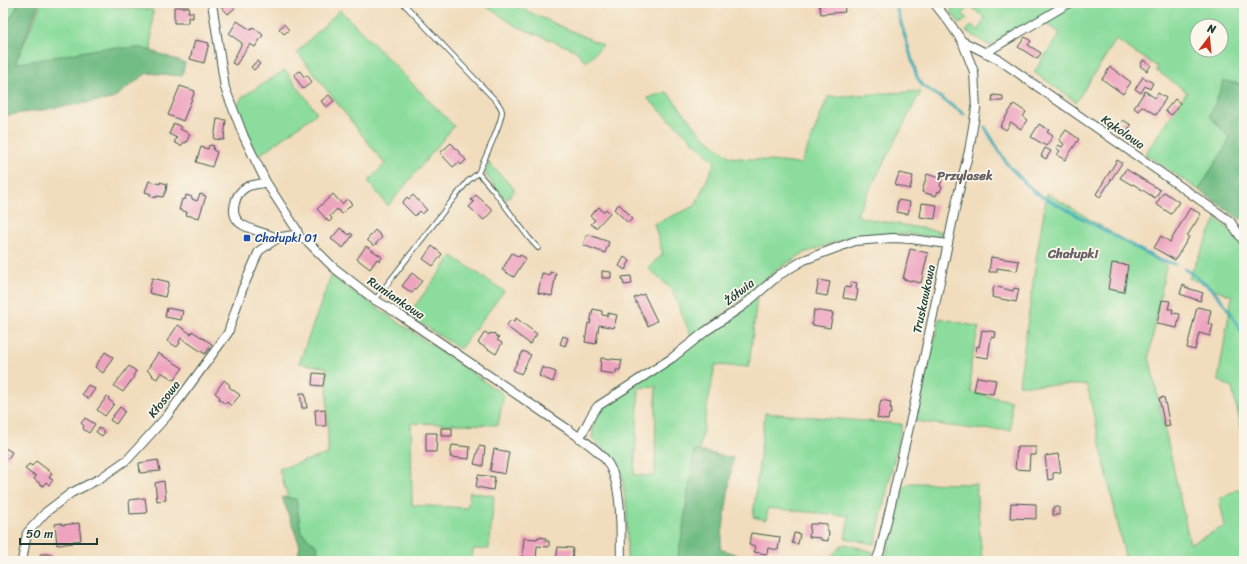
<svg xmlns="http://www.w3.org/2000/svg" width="1247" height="564" font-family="Sriracha,sans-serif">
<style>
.green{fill:#8cdd9d;stroke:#568d68;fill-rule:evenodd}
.forest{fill:#71bc84;stroke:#487c5c}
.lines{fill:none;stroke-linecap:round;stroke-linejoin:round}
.stream{stroke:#3babb8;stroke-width:3}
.building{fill:#eea4bf}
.lane-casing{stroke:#3e5549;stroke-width:6}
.street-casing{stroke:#3e5549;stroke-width:10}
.lane{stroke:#fff;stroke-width:4}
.street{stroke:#fff;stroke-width:8}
.transit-dot{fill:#1a4fb4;stroke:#fbf7ec;stroke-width:1.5}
.labels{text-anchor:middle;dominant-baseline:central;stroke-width:3.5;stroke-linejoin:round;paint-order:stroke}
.street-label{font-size:12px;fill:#1f3d34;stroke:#fbf7ec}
.transit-label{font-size:12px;fill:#164399;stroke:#fbf7ec;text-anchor:start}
.neighbourhood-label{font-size:13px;font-weight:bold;fill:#676165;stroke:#fbf7ec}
</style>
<rect width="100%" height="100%" fill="#fbf7ec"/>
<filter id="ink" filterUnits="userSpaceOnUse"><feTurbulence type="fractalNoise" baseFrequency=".025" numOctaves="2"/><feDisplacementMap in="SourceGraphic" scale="8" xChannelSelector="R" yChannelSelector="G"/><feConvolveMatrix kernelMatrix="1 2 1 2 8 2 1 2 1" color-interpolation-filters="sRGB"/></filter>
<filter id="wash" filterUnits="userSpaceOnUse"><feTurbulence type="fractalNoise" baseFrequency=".012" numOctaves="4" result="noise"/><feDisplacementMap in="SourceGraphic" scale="16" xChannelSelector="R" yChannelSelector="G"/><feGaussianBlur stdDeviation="0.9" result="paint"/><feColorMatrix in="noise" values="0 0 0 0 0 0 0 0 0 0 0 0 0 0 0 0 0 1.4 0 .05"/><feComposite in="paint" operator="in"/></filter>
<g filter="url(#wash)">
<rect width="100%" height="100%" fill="#f1ddbd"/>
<!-- green -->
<path class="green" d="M3 3H19L3 31Z
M41 3H112V7L153 10 151 51 141 48 15 64 33 23Z
M481 3H509L603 45 586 62 575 50 516 26Z
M957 3H1063L990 46 966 31 972 25 978 31 985 18 970 6 963 14 967 19 960 24 950 11Z
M1075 3H1244V85L1224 81 1210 116 1230 139 1199 190 1145 154 1187 92 1156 70 1158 67 1116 40 1076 102 1034 72 1060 33 1041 21ZM1197 26H1221V50H1197Z
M340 10 454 126 388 206 368 181 385 164 297 52Z
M285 70 317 113 258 156 236 109 242 97Z
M921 91 857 214 863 218 943 232 936 237 907 234 856 235 804 253 779 268 744 297 691 336 672 290 648 268 663 254 654 224 695 206 715 162 647 98 667 92 701 134 730 157 801 164 828 97Z
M489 163 515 190 506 200 485 174Z
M1047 193 1166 266 1149 356 1190 544 1225 526 1219 499 1244 486V561H1126L1087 385H1019L1037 254Z
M1216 219 1230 230 1244 249V439L1232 388 1218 380 1232 296 1189 278Z
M452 256 504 291 460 349 408 315Z
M331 276 504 395 498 425 411 423 412 505 467 508 470 492 494 496 489 549H473L472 561H316L318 547 301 532 296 500 288 498 279 469 328 454 327 368 299 363Z
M757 297 749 367 715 365 699 451H694L682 536 677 561H627V512L622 475 611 457 592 438 595 414 604 405 718 327ZM656 386 655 476 634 475 639 388Z
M940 318 979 327 971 363V392L1011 401V430L973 429 915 421Z
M765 413 902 424 875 544 845 538 849 516 768 508 766 520 753 517Z
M911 483 976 484 982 561H883L887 552 902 489 907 484Z
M846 544 873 552 869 561H827L842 545Z"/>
<!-- forest -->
<path class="forest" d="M19 3H39L15 64 103 48H141L152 51 185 63 182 76 147 73 112 99 3 116V31Z
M1224 81 1244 85V217L1240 219 1199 190 1230 139 1210 116Z
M694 450 733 458 720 549 754 561H677L682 536Z
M282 497 296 499 301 532 318 547 316 561H297L300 546Z"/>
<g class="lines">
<!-- stream -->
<path class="stream" d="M895 3 917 77 922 85 964 114
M985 127 1007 164 1034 192 1159 260 1175 264
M1185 269C1192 274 1200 279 1206 284 1223 298 1233 317 1244 336"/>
</g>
<g id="blocks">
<!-- building -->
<path class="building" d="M218 3H233L236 7 228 14Z
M819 3H844L845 12 821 14Z
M174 7H189L188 12H193V18L188 17V23H174Z
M237 21 251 30 253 27 263 35 255 47 250 44 236 65 232 63 242 43 229 34Z
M284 24 289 30 284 34 279 29Z
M1025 37 1031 41 1028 45 1041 53 1037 59 1018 47Z
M195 40 209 43 204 63 190 59Z
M1143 60 1151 65 1147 71 1140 66Z
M257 61 260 64 254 70 251 67Z
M1110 67 1131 82 1123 94 1102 79Z
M300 71 304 77 307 75 312 82 303 89 294 75Z
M1143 77 1153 83 1150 89 1145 86 1141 93 1135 89Z
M180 86 195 91 183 121 168 115Z
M1145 91 1155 98 1158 93 1166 98 1156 115 1142 106 1138 111 1134 108Z
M329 95 334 101 326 107 321 101Z
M993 95 1003 96V101H992Z
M1175 99 1180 103 1172 115 1165 111Z
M1014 104 1026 112 1023 117 1027 120 1021 129 1011 122 1006 130 1000 126Z
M217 119 226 120 224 140 214 139Z
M1123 120 1131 125 1125 134 1117 129Z
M174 123 181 127 180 129 190 134 186 143 184 142 181 146 174 142 177 138 169 134Z
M1039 124 1049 130 1047 132 1053 136 1046 146 1031 137Z
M1066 130 1079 139 1065 160 1057 155 1060 151 1056 148 1058 145 1062 147 1064 144 1059 140Z
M451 143 466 160 461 165 459 162 453 167 440 153Z
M209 145 214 146 213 150 217 152 212 167 196 162 201 147 208 149Z
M1045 148 1051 151 1046 159 1041 156Z
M1117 160 1122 163 1100 197 1096 194Z
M1126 169 1160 190 1155 198 1133 184 1132 185 1120 178Z
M899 173 913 176 910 189 895 185Z
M927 174 942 179 940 186 942 187 940 192 938 191 936 196 922 192Z
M149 181 160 184V182L167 184 166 191 163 197 156 196V198L150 196 151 194 145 192Z
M1164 192 1179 202 1171 214 1156 204Z
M200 194 206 196 199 218 186 215 187 212 179 210 182 199 185 200 186 195 192 197V199L197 201Z
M333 194 342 204 347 199 352 204 342 214 337 209 330 216 332 219 329 222 317 209Z
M413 195 427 210 422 214 420 211 415 216 402 203 407 197 409 199Z
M476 195 493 210 484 220 469 207 474 202 471 200Z
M898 200 910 202 908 214 896 212Z
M922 203 937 205 935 219 920 217Z
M619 204 633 218 628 223 614 209Z
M599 207 603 212 606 209 610 213 596 228 591 224 595 220 590 216Z
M1190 208 1201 214 1187 236 1189 237 1175 260 1154 248 1161 236 1170 242Z
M340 228 349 235 350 233 353 235 343 248 331 239Z
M375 230 382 237 374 246 367 240Z
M587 234 609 242 605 253 583 245Z
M366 246 382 257 380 261 377 259 370 269 357 259Z
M432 246 442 254 433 266 423 259Z
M910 249 928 253 921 283 903 279Z
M512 253 519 257 520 255 526 258 514 277 502 270Z
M624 257 630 261 625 270 619 266Z
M991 257 1019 261 1017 271 997 268V272H989Z
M1112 263 1128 265 1124 292 1108 289Z
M602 271 611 272V278H602Z
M550 272 556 273 552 296 538 293 542 273 549 275Z
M412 273 422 281 412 293 402 286Z
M631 276 632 284 624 285 622 277Z
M152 278 169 282 165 297 149 293Z
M819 280 830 282 827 296 816 294Z
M851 282 857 283 856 289 858 290 856 300 843 298 845 287 850 288Z
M1183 284 1185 285V287L1203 293 1200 301 1180 294Z
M994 286 1013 291 1014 288 1019 289 1016 302 992 297Z
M644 294 657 321 648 326 634 298Z
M1162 300 1170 301 1168 309H1173L1172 313 1180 314 1177 328 1157 324Z
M1197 307 1211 310 1208 324 1213 325 1210 336 1199 333 1195 350 1187 348Z
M167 308 183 311 181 320 165 317Z
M593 309 602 311V315L608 316V313L617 315 614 328 599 325 596 344 585 342 588 323 590 324Z
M814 310 833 313 830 328 812 325Z
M516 318 537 334 530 344 506 326 511 320 514 322Z
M178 325 191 334 192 331 212 344 205 354 181 338 179 342 180 343 177 347 167 341Z
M982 330 996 332 995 338 991 337 988 358 975 356 977 346 979 347Z
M485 332 489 335 490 333 493 334 494 333 495 334V335L499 338 497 340 502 343 496 354 478 343Z
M563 336 568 338 565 346 560 344Z
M523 351 531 355 521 374 513 370Z
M105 352 113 357 103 373 95 367Z
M158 353 183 368 174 380 161 372 157 379 152 376 153 375 147 370Z
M601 358 622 360 620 370H616V374L600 372Z
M129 366 136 371 133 376 134 377 123 392 114 386Z
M542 367 556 372 553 382 539 376Z
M313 373 325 374 323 386 312 385Z
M977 377 996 380 993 394 974 391Z
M224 380 230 385 229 387 240 395 231 406 227 402 225 404 219 399 220 397 215 393Z
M88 385 95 389 88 399 82 394Z
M300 393H305L307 408H302Z
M107 396 109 398 108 399 114 404 105 416 97 410Z
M1164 397 1170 426 1165 427 1159 398Z
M881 400 891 402 890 408H892L891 414H889L888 420 877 418Z
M120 407 125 411 116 424 110 420Z
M325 409 326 426H316L315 410Z
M85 418 95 424 89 433 83 429 84 426 81 423Z
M99 428 105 432 102 436 96 432Z
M441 428H452V436H441Z
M426 433H437L436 452H426Z
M452 445 470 447 469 459 450 457Z
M479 446 485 447 483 466 474 464Z
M3 447 12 452 8 459 3 456Z
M1017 447H1036V455H1030L1029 470 1015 469Z
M494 449 509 452 505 474 490 471Z
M1058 454 1061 472 1053 473V479L1048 480 1045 456Z
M158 460 160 471 140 473 139 463Z
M36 461 52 473 49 478 53 480 49 485 46 482 43 486 34 479 36 476 33 474V475L25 469 29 464 32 466Z
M478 475 495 477 493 490 476 487Z
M164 481 166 500 157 501 155 483Z
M145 498 147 513 130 514 129 500Z
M1011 503 1036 504V519L1010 518Z
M1053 507H1059V515H1053Z
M62 523V525L79 523 81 540 73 541V543L57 545 55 524Z
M817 523 827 524V530L829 531 828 541 821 540V538L809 537 810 524H817Z
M751 533 780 537 778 550 768 548 767 554 754 552 755 546 749 545Z
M794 533 800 534 798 544 792 543Z
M538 537 546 538 545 541H549V547L537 546 536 561H522L524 538 537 539Z
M558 547 573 548 572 561H556Z
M40 554H52V561H40Z"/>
</g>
</g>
<g filter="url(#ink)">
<use href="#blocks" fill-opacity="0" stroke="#3e5549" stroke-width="1"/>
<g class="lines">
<!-- lane casing -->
<g class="lane-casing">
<path id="lane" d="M403 3 497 102C499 105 501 107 502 111 502 122 484 161 478 173
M375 300 447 207 468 181 478 173 493 190 529 238 538 248"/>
</g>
<!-- street casing -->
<g class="street-casing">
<path id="street" d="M212 3 225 88 244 137 266 182 297 230 299 237
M934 3 949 22 962 41 998 59 1230 221 1244 242
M985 53 1069 3
M266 182C259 185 251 184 245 188 239 192 236 197 235 203 228 228 256 229 272 236L275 240
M579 438C587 427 589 416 598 406L672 358 706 331 743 306 779 275 804 260 855 241 893 238 911 239 948 244
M22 561 27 533 46 512 71 493 99 479 128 459 167 416 228 333 242 290 259 251 275 240 281 237 294 235 307 241 333 267 375 300 397 313 569 430C581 439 595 447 605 459 624 483 620 532 621 561
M876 561 880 551 914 406 958 195 969 151 976 109 974 72 962 41"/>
</g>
<!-- lane -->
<use href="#lane" class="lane"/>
<!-- street -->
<use href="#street" class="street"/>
</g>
</g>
<!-- markers -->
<rect class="transit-dot" x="243" y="234" width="8" height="8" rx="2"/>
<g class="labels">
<!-- street labels -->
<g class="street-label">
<text transform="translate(1123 132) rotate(35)">Kąkolowa</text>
<text transform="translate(739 292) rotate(-38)">Żółwia</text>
<text transform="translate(396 298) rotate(34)">Rumiankowa</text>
<text transform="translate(924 299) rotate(-78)">Truskawkowa</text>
<text transform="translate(164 399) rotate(-52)">Kłosowa</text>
</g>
<!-- transit labels -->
<g class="transit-label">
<text x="255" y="238">Chałupki 01</text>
</g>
<!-- neighbourhood labels -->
<g class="neighbourhood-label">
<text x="965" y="175">Przylasek</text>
<text x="1073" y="253">Chałupki</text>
</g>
</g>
<!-- margin -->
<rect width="1247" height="564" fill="none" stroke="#fbf7ec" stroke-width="16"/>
<!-- north arrow -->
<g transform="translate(1209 38) rotate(16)"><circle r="19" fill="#fbf7ec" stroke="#a3ada2"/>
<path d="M0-3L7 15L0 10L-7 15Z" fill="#c8321e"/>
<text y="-6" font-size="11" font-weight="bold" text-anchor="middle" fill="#1f3d34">N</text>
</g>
<!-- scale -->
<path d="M20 538v6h77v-6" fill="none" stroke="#1f3d34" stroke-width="2"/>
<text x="26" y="538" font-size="12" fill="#1f3d34" stroke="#fbf7ec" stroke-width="3" paint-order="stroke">50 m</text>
</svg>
